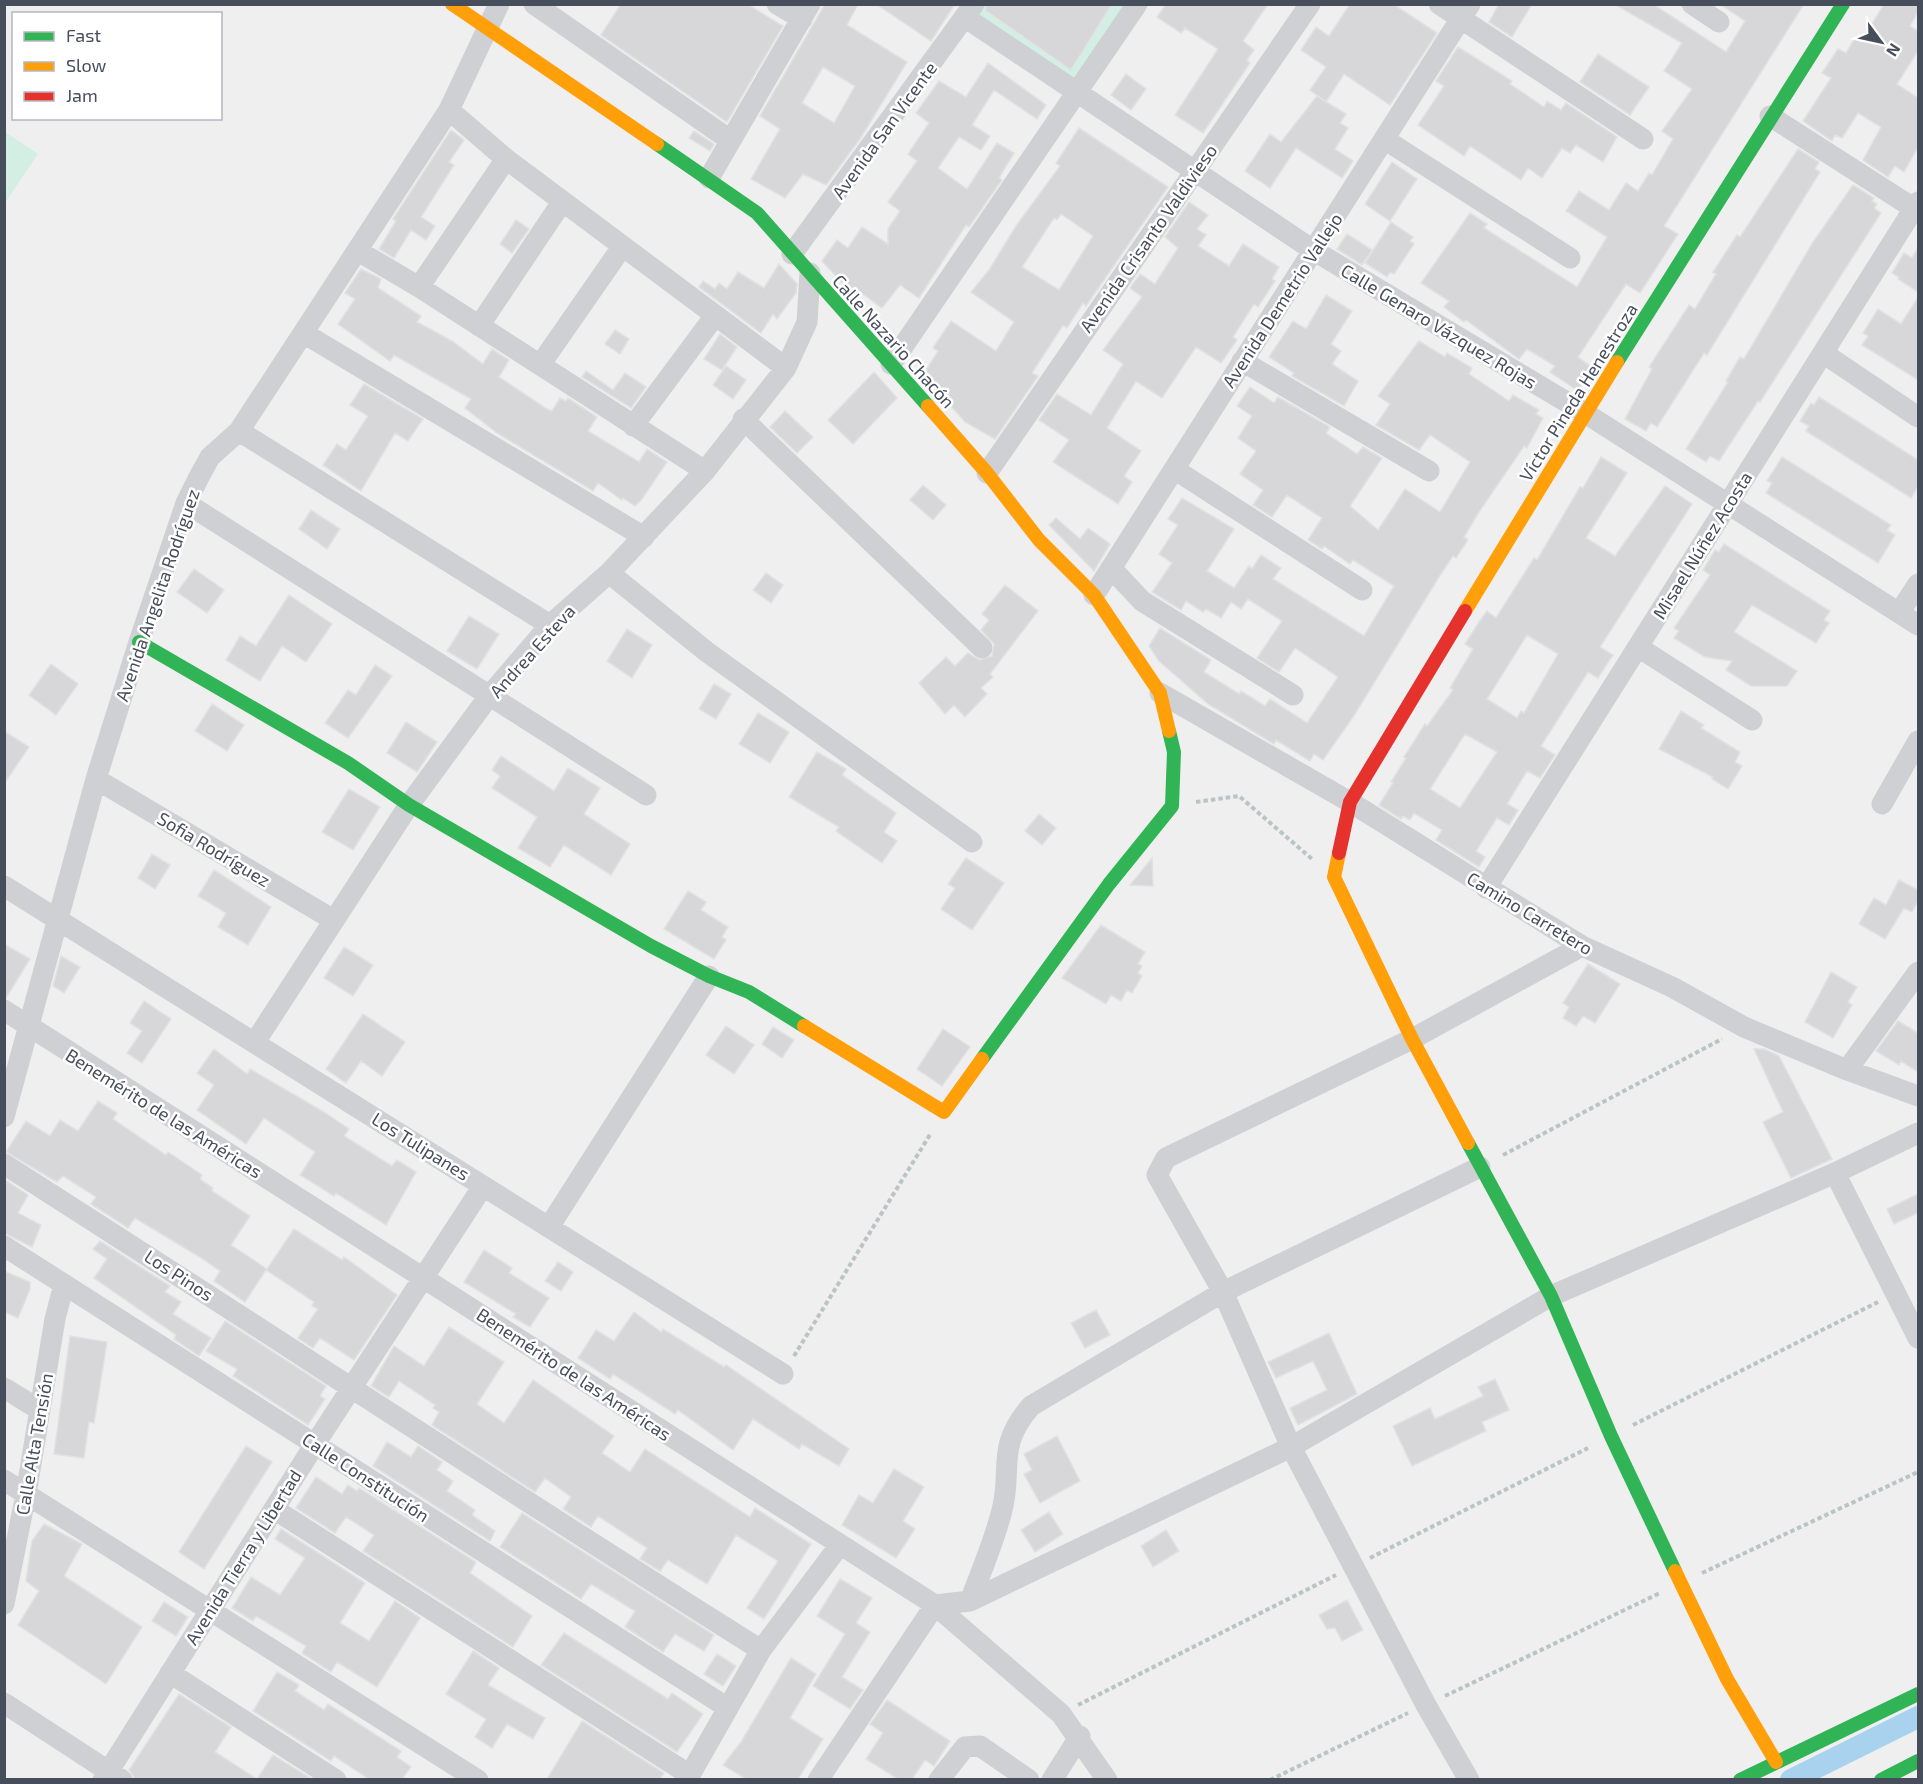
<svg xmlns="http://www.w3.org/2000/svg" width="1923" height="1784" font-family="'Exo 2',sans-serif">
<style>
.green{fill:#d3efe3}
.lines{fill:none;stroke-linecap:round;stroke-linejoin:round}
.canal{stroke:#a8d2ed;stroke-width:22}
.building{fill:#d7d7d9;stroke:#e1e1e2;stroke-width:1.5;fill-rule:evenodd}
.path{stroke:#bac4c4;stroke-width:4;stroke-dasharray:4.5 3;stroke-linecap:butt}
.street{stroke:#ced0d3;stroke-width:21}
.fast{stroke:#30b455;stroke-width:14}
.slow{stroke:#ff9f0a;stroke-width:14}
.jam{stroke:#e5322d;stroke-width:14}
.labels{text-anchor:middle;dominant-baseline:central;stroke-width:5;stroke-linejoin:round;paint-order:stroke}
.street-label{font-size:18px;fill:#464e5c;stroke:#fff}
</style>
<rect width="100%" height="100%" fill="#f0efef"/>
<!-- green -->
<path class="green" d="M974 5H1137L1077 90 966 18Z
M4 131 38 154 5 203H4Z"/>
<g class="lines">
<!-- canal -->
<path class="canal" d="M1791 1780 1918 1717"/>
</g>
<!-- building -->
<path class="building" d="M621 4H747L783 26 727 122 601 35Z
M825 4H858L847 25 907 62 860 139 826 185 803 174 785 198 751 179 780 129 760 116ZM823 67 855 86 834 123 802 103Z
M876 4H955L931 41Z
M987 4H1112L1071 70 985 10Z
M1166 4H1268L1243 41 1254 50 1247 60 1250 63 1203 133 1175 115 1218 49 1185 28 1181 33 1157 17Z
M1350 4H1393L1437 33 1390 105 1344 74 1326 102 1310 90 1326 67 1301 50 1316 27 1329 36Z
M1499 4H1532L1512 37 1489 22Z
M1614 4H1653L1726 52 1745 21 1720 4H1804L1664 226 1678 234 1640 293 1626 284 1578 357 1593 368 1578 391 1550 372 1555 366 1527 349 1519 359 1466 320 1464 322 1444 307 1449 301 1421 283 1470 213 1487 224 1484 228 1577 287 1607 237 1566 211 1579 191 1609 210 1626 183 1638 191 1649 173 1652 175 1673 139 1662 131 1692 89 1664 71 1682 43Z
M1884 4H1918V12L1910 26 1918 31V51L1897 84 1918 98V147L1904 172 1895 166 1888 177 1863 160 1881 127 1858 113 1842 138 1835 135 1832 141 1803 121 1831 78 1822 73 1838 49 1846 53 1855 38 1861 42Z
M1458 47 1512 81 1510 84 1544 107 1547 101 1561 110 1566 103 1617 137 1603 162 1576 145 1570 153 1562 148 1542 178 1528 168 1521 180 1470 146 1464 156 1418 125 1444 86 1436 81Z
M1598 54 1649 87 1630 115 1580 82Z
M988 63 1046 105 1037 119 994 90 972 125 990 136 981 150 959 137 938 168 967 189 997 143 1014 153 999 178 1002 180 969 227 966 225 919 298 900 285 882 308 856 289 854 292 845 286 822 261 837 240 848 248 862 227 888 244V229L900 211 888 202 917 161 908 154 929 123 916 113 939 81 966 97Z
M1126 74 1146 89 1131 110 1111 95Z
M1317 96 1346 114 1340 123 1348 128 1335 149 1353 161 1342 178 1296 148 1270 188 1245 171 1270 134 1281 142Z
M1079 128 1168 187 1086 306 1083 303 1067 328 1063 325 1032 373 1038 376 995 439 965 422 923 375 938 351 933 348 951 321 996 351 1014 322 971 292 989 270 1016 226 1060 166 1056 163ZM1061 214 1093 236 1059 290 1022 267 1054 218 1057 220Z
M451 130 464 140 449 162 454 165 421 217 435 226 426 240 411 230 394 258 379 249 396 221 393 219Z
M694 131 714 144 710 151 689 138Z
M1798 149 1819 162 1815 169 1820 172 1707 355 1704 353 1657 427 1651 423 1646 431 1625 419 1652 369 1649 367 1689 305 1695 309 1716 274 1713 272 1737 235 1740 237Z
M1392 162 1417 179 1390 221 1365 204Z
M1853 185 1874 198 1872 201 1877 204 1874 208 1881 213 1760 402 1758 401 1719 461 1710 456 1706 462 1686 449 1728 382 1726 381 1740 357 1744 359 1813 242Z
M1189 202 1208 215 1197 229 1206 235 1198 246 1229 266 1243 244 1279 267 1272 279 1275 281 1258 307 1254 304 1233 337 1237 340 1221 363 1196 347 1162 398 1136 381 1107 428 1141 451 1124 476 1132 482 1118 504 1053 462 1069 440 1039 420 1057 394 1091 415 1123 364 1103 350 1142 297 1130 288 1140 274 1155 284 1178 248 1165 237Z
M516 220 529 229 512 253 500 244Z
M1391 222 1413 237 1410 241 1414 244 1394 274 1390 272 1387 277 1365 263Z
M1347 234 1372 250 1362 265 1337 249Z
M1918 248V292L1898 279 1899 277 1892 273 1904 253 1912 258Z
M779 264 797 284 796 293 777 319 773 314 761 333 699 287 703 281 715 289 719 283 727 289 738 272 764 288Z
M361 269 381 279 378 288 421 316 417 322 452 341 483 364 492 349 509 360 499 377 547 409 552 411 560 398 566 401 568 398 597 417 588 431 639 462 647 449 667 462 642 499 635 506 623 498 622 500 598 483 593 491 497 433 465 408 471 399 394 355 390 361 338 324 355 299 345 293Z
M1326 295 1352 311 1331 344 1341 351 1332 364 1358 381 1344 406 1292 376 1294 373 1269 357 1293 321 1306 329Z
M1918 297V380L1862 345 1868 336 1863 333 1878 309 1901 324Z
M615 330 629 339 620 354 605 344Z
M720 334 737 347 722 370 704 359Z
M1419 341 1445 357 1447 353 1472 368 1469 374 1509 401 1513 395 1539 410 1536 414 1543 418 1527 448 1524 446 1479 512 1464 537 1468 540 1456 558 1453 556 1439 577 1355 714 1323 760 1314 754 1310 761 1276 740 1274 744 1208 704 1159 661 1149 646 1160 628 1211 660 1204 672 1239 694 1241 691 1265 706 1270 699 1307 723 1338 677 1295 648 1279 672 1257 658 1282 621 1248 599 1241 609 1231 602 1221 618 1206 609 1203 612 1186 601 1181 610 1152 592 1172 563 1159 554 1178 525 1168 519 1182 498 1234 529 1207 571 1234 588 1249 566 1252 569 1261 555 1281 568 1273 579 1364 636 1394 586 1353 560 1350 564 1324 546 1322 549 1308 540 1322 518 1287 495 1272 517 1253 505 1263 490 1240 474 1256 451 1238 438 1252 416 1237 406 1250 387 1274 403 1278 397 1330 427 1326 433 1357 454 1363 447 1382 458 1350 506 1378 530 1405 489 1440 512 1470 462 1430 435 1419 450 1376 425 1390 404 1378 396Z
M726 366 746 380 733 399 713 385Z
M586 371 613 390 625 373 646 387 631 408 582 377Z
M874 372 897 398 853 444 828 420Z
M364 384 423 419 408 441 395 433 361 491 323 465 337 444 346 450 368 416 350 405Z
M1819 397 1918 460V487L1911 498 1806 431 1809 426 1800 421 1811 403 1814 405Z
M785 411 813 437 797 453 770 427Z
M1601 457 1627 473 1586 538 1615 556 1665 486 1692 504 1600 647 1613 655 1598 678 1588 672 1541 746 1555 755 1540 778 1527 771 1507 804 1518 810 1509 825 1497 818 1476 851 1485 857 1479 867 1436 840 1442 830 1414 813 1410 820 1403 816 1401 819 1379 805 1393 783 1391 782 1406 758 1404 757 1425 724 1427 726 1453 690 1450 688 1473 649 1465 644 1479 622 1487 611 1496 618 1534 558 1537 560 1580 487 1583 488ZM1527 635 1558 654 1524 713 1521 711 1517 718 1487 699ZM1465 734 1497 752 1460 808 1430 789Z
M1782 457 1891 525 1887 530 1895 535 1878 563 1766 493 1772 483 1767 481Z
M923 485 946 505 933 520 910 500Z
M311 510 340 529 327 549 299 529Z
M1056 518 1080 539 1088 528 1110 544 1094 571 1049 525Z
M1724 544 1830 611 1824 620 1829 623 1816 643 1752 605 1734 632 1797 671 1787 686H1751L1726 670 1732 661 1705 657 1674 638 1679 631 1674 628 1710 575 1703 570 1715 550 1719 552Z
M194 569 224 590 207 613 177 592Z
M766 573 783 585 771 603 753 590Z
M1005 585 1038 611 990 674 993 677 981 688 987 694 965 717 954 705 945 714 919 683 946 657 955 666 968 653 980 660 992 656 994 644 981 630 989 620 982 614Z
M289 595 332 624 306 662 282 646 260 681 226 660 240 636 256 646Z
M469 616 499 634 477 669 447 651Z
M627 629 652 645 632 678 607 661Z
M51 664 78 684 56 715 29 695Z
M375 665 392 676 348 738 325 723 348 690 356 695Z
M714 684 731 694 716 719 699 709Z
M212 704 244 725 227 751 195 731Z
M1681 711 1704 725 1701 728 1740 752 1735 762 1742 766 1728 789 1712 779 1713 777 1659 749Z
M758 713 789 732 770 763 739 744Z
M406 722 437 742 417 772 387 753Z
M4 731 29 747 4 784Z
M817 752 846 769 842 775 896 813 884 832 897 841 882 863 836 831 839 827 789 797Z
M501 756 554 791 568 768 600 788 584 814 630 844 611 875 564 845 550 867 518 848 537 817 492 788 500 776 492 770Z
M349 789 380 807 353 850 322 832Z
M1039 814 1056 828 1042 845 1025 831Z
M152 854 170 865 155 889 138 878Z
M966 858 1004 883 972 930 941 909 955 888 948 884Z
M1152 858 1153 886 1130 885Z
M214 870 271 907 248 945 218 927 226 913 198 896Z
M1899 880 1918 890V901L1912 912 1904 908 1885 939 1859 924 1874 898 1886 905Z
M688 891 706 902 701 910 728 927 722 937 726 940 714 959 664 929Z
M1101 925 1145 952 1138 964 1142 966 1138 973 1142 976 1132 993 1127 990 1121 1001 1111 995 1106 1004 1062 978Z
M4 944 30 959 6 998 4 997Z
M344 947 373 965 353 996 324 978Z
M61 956 80 967 64 993 53 986Z
M1588 964 1620 984 1595 1023 1583 1016 1576 1026 1563 1018 1569 1007 1563 1003Z
M1831 972 1857 987 1848 1002 1852 1005 1833 1038 1805 1022Z
M144 1001 171 1019 142 1063 127 1053 142 1031 130 1023Z
M363 1014 405 1042 382 1076 361 1061 346 1083 326 1069Z
M1898 1021 1918 1033V1072L1901 1061 1899 1065 1876 1051Z
M726 1026 754 1045 734 1074 706 1055Z
M773 1027 794 1040 782 1058 762 1044Z
M943 1029 970 1047 942 1086 917 1069Z
M214 1049 247 1074 250 1069 324 1112 349 1129 344 1136 392 1166 397 1160 416 1172 386 1225 336 1193 334 1196 300 1175 315 1152 264 1118 246 1144 197 1110 214 1085 197 1073Z
M1754 1049H1764L1779 1056 1832 1159 1791 1178 1763 1122 1783 1112Z
M98 1101 117 1113 113 1119 166 1155 168 1152 202 1175 200 1179 213 1188 212 1191 250 1216 231 1245 267 1269 294 1229 342 1260 344 1257 397 1295 354 1360 320 1338 313 1348 298 1338 318 1309 312 1306 314 1302 266 1270 245 1302 214 1281 220 1271 198 1256 135 1218 128 1228 91 1204 96 1197 63 1176 57 1182 6 1152 26 1121 50 1136 60 1120 78 1131Z
M4 1179 28 1195 18 1213 41 1225 32 1247 4 1233Z
M1918 1194V1213L1894 1224 1887 1209Z
M100 1241 170 1286 165 1292 181 1302 173 1314 211 1338 199 1356 174 1339 176 1335 94 1278 107 1259 93 1249Z
M484 1250 512 1268 509 1273 549 1298 530 1327 513 1317 516 1314 464 1282Z
M558 1262 573 1272 561 1291 545 1281Z
M4 1271 30 1282V1289L18 1318 4 1312Z
M1096 1310 1110 1335 1085 1348 1071 1323Z
M634 1312 661 1332 663 1329 724 1367 726 1365 849 1449 839 1466 802 1444 799 1449 753 1419 733 1450 678 1410 675 1414 613 1374 610 1379 578 1358 596 1330 614 1341Z
M225 1321 326 1386 320 1396 325 1399 308 1425 233 1376 237 1369 206 1351Z
M449 1327 504 1362 477 1404 504 1423 533 1380 614 1436 602 1453 630 1472 645 1449 750 1517 755 1508 811 1544 764 1619 747 1608 778 1561 736 1535 707 1584 668 1560 660 1571 640 1559 647 1548 598 1516 591 1527 563 1509 571 1497 545 1478 535 1492 432 1425 439 1412 433 1408 435 1405 399 1381 389 1397 371 1386 394 1346 424 1366Z
M1329 1333 1357 1394 1298 1425 1290 1408 1327 1390 1313 1361 1276 1378 1268 1362Z
M70 1336 107 1342 94 1423 89 1422 84 1458 54 1454Z
M1495 1379 1509 1410 1482 1422 1486 1431 1412 1466 1393 1426 1430 1408 1435 1419 1483 1396 1478 1387Z
M1057 1436 1080 1481 1040 1503 1024 1474 1032 1470 1024 1454Z
M387 1442 411 1457 418 1446 442 1462 437 1470 453 1481 447 1491 475 1510 472 1515 495 1531 490 1541 373 1466Z
M246 1446 272 1462 204 1569 179 1552Z
M894 1469 924 1487 903 1521 915 1529 896 1558 842 1525 859 1495 873 1503Z
M316 1477 342 1494 348 1485 357 1491 359 1488 476 1562 470 1573 532 1616 513 1647 363 1551 374 1535 346 1517 335 1533 296 1508Z
M1049 1512 1063 1534 1035 1552 1021 1530Z
M522 1513 714 1635 704 1651 675 1634 663 1652 625 1627 635 1611 591 1584 581 1599 500 1547Z
M44 1524 82 1544 64 1576 142 1627 106 1684 18 1625 39 1591 26 1581 32 1541Z
M281 1529 365 1583 340 1623 369 1641 395 1601 420 1618 377 1687 337 1662 331 1672 302 1653 306 1646 256 1616 253 1621 232 1608 251 1577 280 1595 305 1558 275 1539Z
M1166 1530 1179 1551 1153 1567 1141 1546Z
M840 1579 872 1598 856 1623 870 1632 842 1677 863 1690 850 1709 813 1686 845 1634 817 1616Z
M1347 1600 1363 1630 1342 1641 1335 1628 1327 1629 1319 1615Z
M164 1602 188 1617 176 1636 152 1621Z
M564 1633 668 1699 672 1693 703 1714 677 1752 541 1665Z
M473 1651 499 1668 488 1685 545 1718 533 1739 507 1724 492 1748 475 1737 486 1719 446 1694Z
M717 1654 736 1666 723 1686 704 1674Z
M791 1658 816 1674 790 1718 823 1739 798 1779H746L723 1765 741 1742Z
M277 1672 299 1685 295 1691 324 1710 328 1704 401 1751 397 1757 411 1767 402 1779H369L334 1756 331 1761 253 1711Z
M179 1694 231 1727 215 1752 257 1779 273 1755 312 1779H135L129 1770Z
M887 1700 950 1741 934 1766 925 1760 912 1779H898L866 1759 883 1733 870 1724Z
M582 1721 664 1773 660 1779H547Z"/>
<g class="lines">
<!-- path -->
<path class="path" d="M1196 802 1239 796 1312 859
M1503 1155 1722 1039
M794 1356 931 1133
M1633 1425 1878 1302
M1370 1558 1588 1448
M1702 1573 1918 1472
M1445 1696 1660 1593
M1078 1705 1336 1575
M1270 1780 1408 1713"/>
<!-- street -->
<path class="street" d="M534 4 730 140
M777 4 802 19
M1439 4 1643 139
M1692 4 1719 22
M966 18 1313 250 1585 413 1918 625
M449 110 506 159 786 368
M1770 116 1918 211
M1384 139 1570 258
M709 178 810 4
M358 251 419 287 705 471
M792 254 974 4
M419 287 506 159
M479 326 562 202
M305 334 644 537
M1823 353 1918 417
M1242 361 1429 471
M891 364 1137 4
M540 365 622 247
M743 419 982 648
M633 426 714 317
M239 431 550 625
M1174 469 1362 590
M987 473 1310 4
M186 503 646 795
M1111 568 1142 601 1293 695
M609 573 707 652 972 842
M1094 595 1470 4
M1899 613 1918 584
M1638 647 1752 720
M1160 693 1350 802 1582 946 1672 987 1744 1027 1847 1070 1918 1096
M96 779 332 919
M1882 804 1918 741
M4 886 783 1374
M1486 888 1918 202
M4 1010 935 1605 1061 1714 1107 1780
M255 1042 409 805 489 696 550 625 609 573 705 471 786 368 807 322 810 273
M1847 1070 1918 972
M4 1117 96 779 139 642 186 503 200 475 210 457 239 431 449 110 499 4
M4 1164C257 1325 507 1491 761 1650
M1835 1173 1918 1338
M549 1227 709 976
M4 1246 728 1708
M4 1388 40 1410
M4 1480 478 1780
M274 1509 690 1775
M970 1601C981 1572 993 1544 1001 1514 1014 1469 994 1449 1031 1406L1223 1292 1480 1167
M4 1604 26 1494 55 1319 64 1284
M170 1673 336 1780
M4 1703 122 1780
M103 1780 315 1444 483 1186
M687 1780 761 1650 839 1546
M818 1780 935 1605 970 1601 1291 1447 1551 1296 1835 1173 1918 1133
M939 1780 965 1747 980 1746 1029 1780
M1052 1780 1080 1736
M1469 1780 1426 1705 1291 1447 1223 1292 1157 1175 1166 1158 1412 1039 1582 946"/>
<!-- fast -->
<path class="fast" d="M657 144 757 213 928 406
M1617 362 1843 4
M139 642 348 763 409 805 651 946 709 976 749 992 804 1026
M982 1059 1109 884 1172 806 1174 752 1169 731
M1468 1143 1551 1296 1611 1436 1675 1571
M1740 1780 1918 1694
M1881 1780 1918 1761"/>
<!-- slow -->
<path class="slow" d="M452 4 657 144
M928 406 987 473 1039 540 1094 595 1160 693 1169 731
M1465 611 1617 362
M1339 853 1334 877 1412 1039 1468 1143
M804 1026 944 1112 982 1059
M1675 1571 1727 1679 1776 1762"/>
<!-- jam -->
<path class="jam" d="M1339 853 1350 802 1465 611"/>
</g>
<g class="labels">
<!-- street labels -->
<g class="street-label">
<text transform="translate(884 130) rotate(-54)">Avenida San Vicente</text>
<text transform="translate(1148 238) rotate(-55)">Avenida Crisanto Valdivieso</text>
<text transform="translate(1282 300) rotate(-57)">Avenida Demetrio Vallejo</text>
<text transform="translate(1439 326) rotate(31)">Calle Genaro Vázquez Rojas</text>
<text transform="translate(894 341) rotate(48)">Calle Nazario Chacón</text>
<text transform="translate(1578 392) rotate(-58)">Víctor Pineda Henestroza</text>
<text transform="translate(1702 545) rotate(-58)">Misael Núñez Acosta</text>
<text transform="translate(157 595) rotate(-71)">Avenida Angelita Rodríguez</text>
<text transform="translate(532 651) rotate(-48)">Andrea Esteva</text>
<text transform="translate(214 849) rotate(31)">Sofia Rodríguez</text>
<text transform="translate(1530 913) rotate(31)">Camino Carretero</text>
<text transform="translate(164 1113) rotate(32)">Benemérito de las Américas</text>
<text transform="translate(421 1146) rotate(32)">Los Tulipanes</text>
<text transform="translate(179 1275) rotate(33)">Los Pinos</text>
<text transform="translate(574 1374) rotate(33)">Benemérito de las Américas</text>
<text transform="translate(34 1444) rotate(-80)">Calle Alta Tensión</text>
<text transform="translate(366 1477) rotate(33)">Calle Constitución</text>
<text transform="translate(243 1557) rotate(-58)">Avenida Tierra y Libertad</text>
</g>
</g>
<!-- border -->
<rect width="1923" height="1784" fill="none" stroke="#464e5c" stroke-width="12"/>
<!-- legend -->
<rect x="12" y="12" width="210" height="108" fill="#ffffff" stroke="#b5b8be" stroke-width="1.5"/>
<rect x="24" y="32" width="30" height="9" fill="#30b455" stroke="#b5b8be" stroke-width="1.5"/>
<text x="66" y="42" font-size="18" fill="#464e5c">Fast</text>
<rect x="24" y="62" width="30" height="9" fill="#ff9f0a" stroke="#b5b8be" stroke-width="1.5"/>
<text x="66" y="72" font-size="18" fill="#464e5c">Slow</text>
<rect x="24" y="92" width="30" height="9" fill="#e5322d" stroke="#b5b8be" stroke-width="1.5"/>
<text x="66" y="102" font-size="18" fill="#464e5c">Jam</text>
<!-- north arrow -->
<g transform="translate(1881 42) rotate(123)" stroke="#ffffff" stroke-width="4.5" paint-order="stroke">
<path d="M0-4.5L10 22L0 15L-10 22Z" fill="#464e5c"/>
<text y="-9" font-size="16" font-weight="bold" text-anchor="middle" fill="#464e5c">N</text>
</g>
</svg>
